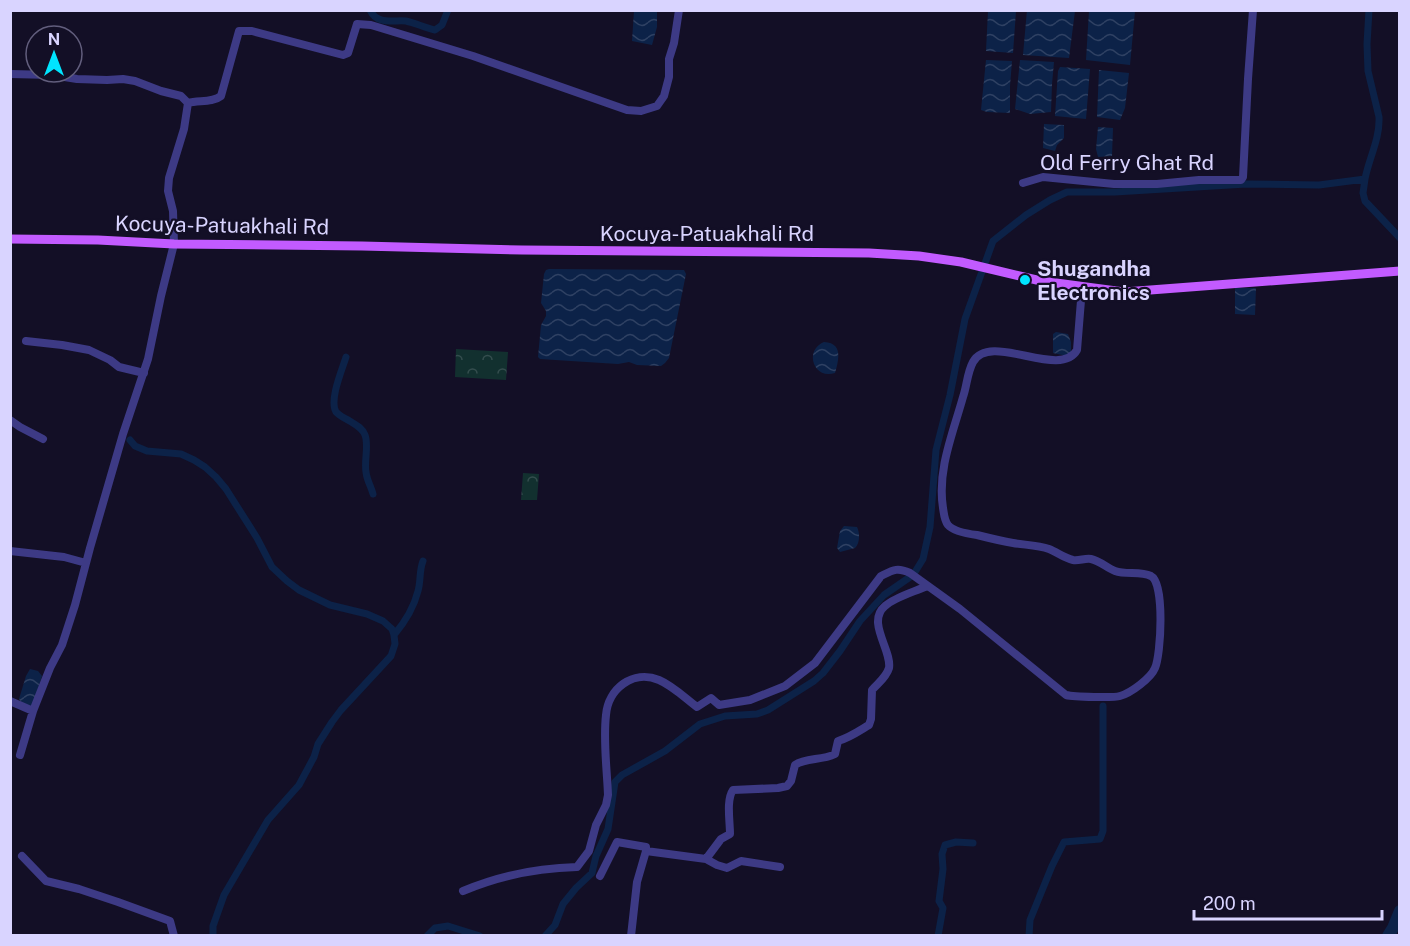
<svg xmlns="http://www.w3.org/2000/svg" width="1410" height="946" font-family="'Public Sans',sans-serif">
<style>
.forest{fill:url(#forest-crowns)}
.water{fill:url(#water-waves)}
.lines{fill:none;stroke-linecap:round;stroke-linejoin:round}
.canal{stroke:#0c2248;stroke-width:7}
.river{stroke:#0c2248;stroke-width:12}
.minor{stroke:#3d3a85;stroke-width:8}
.major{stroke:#c25bff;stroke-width:9}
.poi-dot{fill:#00e5ff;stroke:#130f26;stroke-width:2}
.labels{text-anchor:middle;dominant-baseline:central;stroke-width:4.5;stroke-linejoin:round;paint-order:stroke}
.street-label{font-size:21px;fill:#d9d4ff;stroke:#130f26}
.poi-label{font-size:21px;font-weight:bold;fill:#d9d4ff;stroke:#130f26;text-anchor:start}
</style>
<defs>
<pattern id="forest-crowns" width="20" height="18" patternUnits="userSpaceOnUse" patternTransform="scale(1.5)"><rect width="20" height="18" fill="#12302f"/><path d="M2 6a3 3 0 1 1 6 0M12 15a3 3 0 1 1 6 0" fill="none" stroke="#344d4e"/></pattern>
<pattern id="water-waves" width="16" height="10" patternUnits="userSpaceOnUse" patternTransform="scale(1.5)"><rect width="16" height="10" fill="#0c2248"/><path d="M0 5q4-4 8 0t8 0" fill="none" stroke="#2f4163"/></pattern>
</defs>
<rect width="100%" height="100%" fill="#130f26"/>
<!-- forest -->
<path class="forest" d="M456 349 508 352 506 380 455 377Z
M523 473 539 474 537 500H521Z"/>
<!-- water -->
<path class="water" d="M1027 10 1075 11 1069 58 1023 55Z
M634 11H657V27L652 45 632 41Z
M988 11H1016L1013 53 986 51Z
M1089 11H1135L1130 65 1086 60Z
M986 60 1012 61 1010 86V113L987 112 981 110Z
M1020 60 1054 62 1052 84 1051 112 1030 114 1015 109Z
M1060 67 1090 69 1086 119 1055 116 1058 71Z
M1099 70 1129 73 1125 108 1120 120 1097 117Z
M1044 124 1064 125V138L1057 145 1055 151 1043 148Z
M1098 127 1113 128 1112 156 1098 157 1096 149Z
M549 269 684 270 686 274 669 358 665 363 661 366 637 365 629 362 618 364 540 359 538 357 541 325 546 316V311L541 303 544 274 546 270Z
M1235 288H1256L1255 315 1235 314Z
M1056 332 1068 334 1071 342V352L1067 356 1053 353V334Z
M824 342C843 343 839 359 835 373 813 380 804 350 824 342Z
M844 526 857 527C860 533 860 543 855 548L840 552 837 548 840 531Z
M30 669 38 671 42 676 33 706C28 706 21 703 19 699L26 676Z"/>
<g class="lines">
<!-- canal -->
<path class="canal" d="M370 10C377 25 392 20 406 21 415 23 426 28 435 30L442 25 448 10
M1365 179 1363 193 1365 201 1400 238
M346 357C342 370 329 400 336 412 339 415 344 418 348 420 354 424 362 427 365 435 369 445 364 461 366 472 367 481 371 486 373 494
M130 440 135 446 147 451 181 454 194 460 205 467 216 477 226 489 257 538 272 567 287 581 299 590 330 605 367 614 383 621 392 629 394 635 395 644 391 656 341 710 332 722 318 744 314 757 299 785 268 820 224 895 213 926V936
M394 635C405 622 414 607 418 591 421 581 419 571 423 561
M427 936 435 928 448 926 480 936
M545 936 555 925 563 904 576 888 592 873 596 856 608 829 615 782 622 775 665 751 700 724 725 716 757 714 768 710 814 681 823 673 840 651 860 621 884 595 910 577 915 572 923 559 930 527 936 450 950 395 965 319 993 241 1026 215 1050 200 1067 192H1115L1246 184 1319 185 1365 179C1369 158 1380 139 1379 117L1368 71 1367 44 1369 10
M938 936 943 908 939 901 943 869 942 854 945 845 956 842 973 843
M1029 936 1030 920 1052 866 1064 842 1100 839 1103 831V706"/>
<!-- river -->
<path class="river" d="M1388 936 1393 928 1400 911"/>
<!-- minor -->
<path class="minor" d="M10 74 52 75 77 79 107 80 123 79 135 81 161 91 181 96 188 103
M1023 183 1043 177 1114 184H1157L1199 180H1241L1243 177 1248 79 1253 10
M26 341 62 345 89 350 110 360 119 367 144 373
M10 420 20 427 43 439
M10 551 64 557 86 563
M10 701 33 711
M20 755 33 711 50 668 62 645 75 605 90 548 123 434 148 359 161 296 174 244 173 211 168 191 169 178 184 129 188 103C199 100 212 103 221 96L239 31H252L343 55 348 53 357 24 371 25 473 56 627 110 641 111 657 106 664 96 669 77V59L674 43 679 10
M22 856 46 881 79 889 118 902 170 921 174 936
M706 859 721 839 730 834C730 821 726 800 733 790L778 788 787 786 791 781 795 765C806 757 821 761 835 754L838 741C849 738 859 731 869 725L871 719 872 690C878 683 886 678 889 668 892 650 866 622 885 606 895 597 914 592 927 586
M600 876 617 842 646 847V851L706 859 717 865 727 868 741 861 780 867
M463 891C501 875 536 868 577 867L589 851 596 825 606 805 608 795C607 769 603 741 606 715 608 689 633 669 659 680 673 686 685 698 697 707L711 698 719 705 750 700 785 686 815 663 881 576C893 570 897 567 910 573L960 609 1066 695C1074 697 1114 698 1120 696 1131 693 1151 678 1155 668 1161 655 1165 583 1151 576 1140 571 1126 575 1115 571 1107 568 1100 561 1091 559 1085 558 1079 561 1073 560 1064 558 1057 552 1049 549 1038 545 1024 545 1013 543 1001 541 989 538 977 535 969 534 954 532 948 525 944 520 944 513 943 508 937 470 953 433 963 397 967 386 967 373 973 362 990 331 1060 380 1077 350L1082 288
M631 936 637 882 646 851"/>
<!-- major -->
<path class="major" d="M10 239 98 240 174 244 362 246 522 250 869 253 919 256 961 262 1041 281 1124 292 1400 271"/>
</g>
<!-- markers -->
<circle class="poi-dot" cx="1025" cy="280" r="6"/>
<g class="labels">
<!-- street labels -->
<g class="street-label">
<text x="1127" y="162">Old Ferry Ghat Rd</text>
<text transform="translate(222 225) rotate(1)">Kocuya-Patuakhali Rd</text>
<text x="707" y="233">Kocuya-Patuakhali Rd</text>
</g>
<!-- poi labels -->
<g class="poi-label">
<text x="1037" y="268">Shugandha<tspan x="1037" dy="24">Electronics</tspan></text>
</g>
</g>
<!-- border -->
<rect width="1410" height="946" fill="none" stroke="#d9d4ff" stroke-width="24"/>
<!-- north arrow -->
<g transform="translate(54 54)"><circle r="28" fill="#130f26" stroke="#625e7d" stroke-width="1.5"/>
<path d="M0-4.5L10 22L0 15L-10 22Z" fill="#00e5ff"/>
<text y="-9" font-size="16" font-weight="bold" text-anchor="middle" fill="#d9d4ff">N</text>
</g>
<!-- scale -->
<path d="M1194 910v9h188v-9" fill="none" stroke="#d9d4ff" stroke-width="3"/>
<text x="1203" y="910" font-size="18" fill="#d9d4ff" stroke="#130f26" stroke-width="4.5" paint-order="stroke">200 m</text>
</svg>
